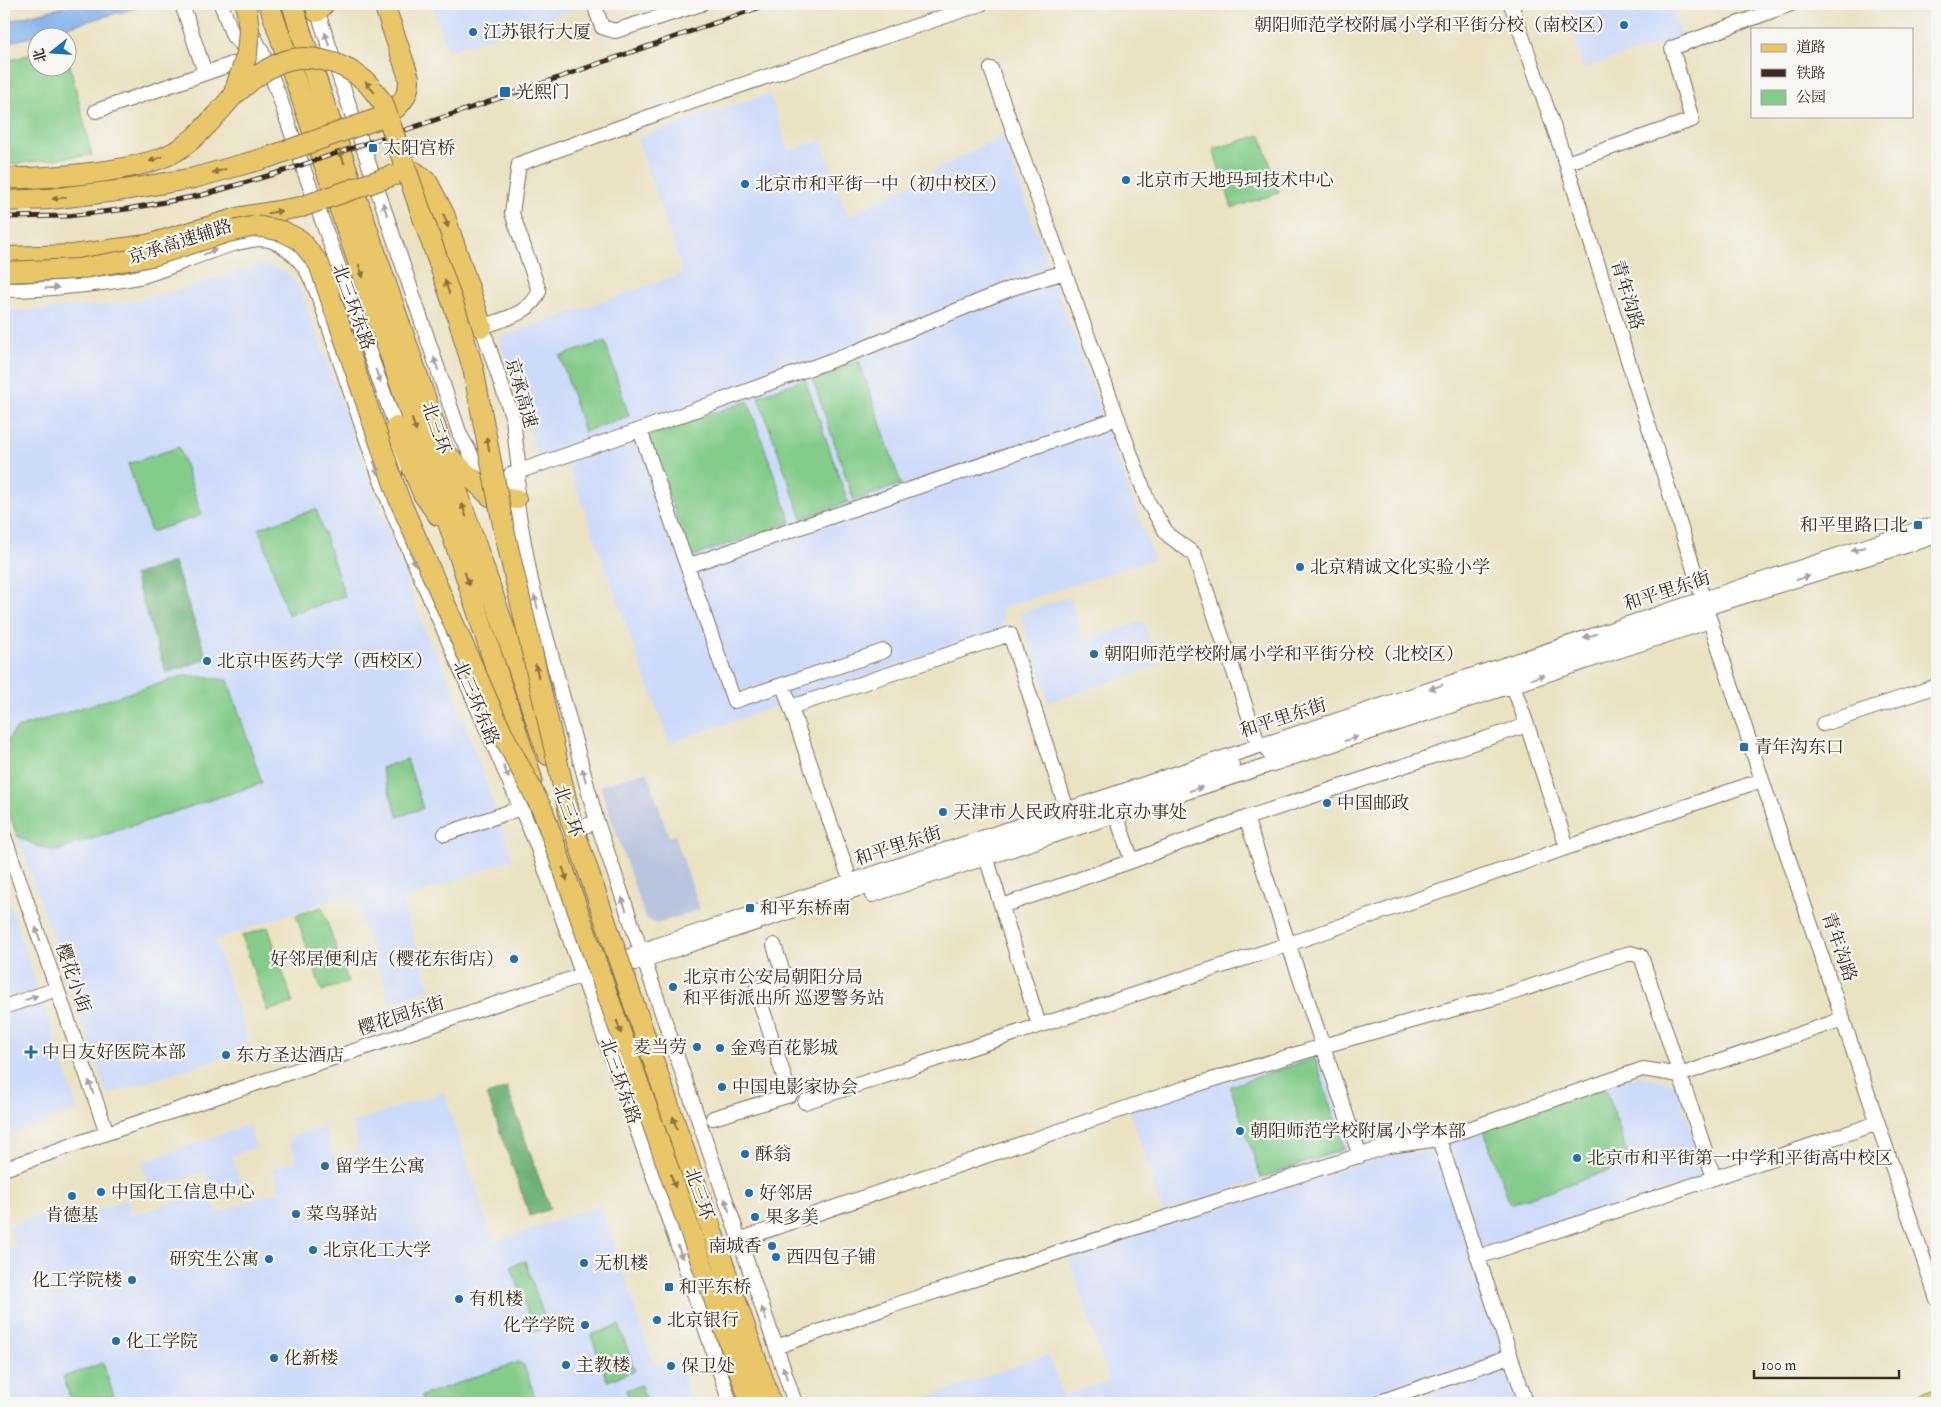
<svg xmlns="http://www.w3.org/2000/svg" width="1941" height="1407" font-family="'IM FELL Double Pica','Noto Serif SC',serif">
<style>
.built{fill:#cddbfa}
.industrial{fill:#b9c5de}
.green{fill:#83cc89;stroke:#5f7b54}
.forest{fill:#6ab075;stroke:#526d4a}
.water{fill:#7dafe9;stroke:#5c6c84}
.lines{fill:none;stroke-linecap:round;stroke-linejoin:round}
.minor-casing{stroke:#796a57;stroke-width:16}
.major-casing{stroke:#796a57;stroke-width:19}
.highway-casing{stroke:#796a57;stroke-width:22}
.minor{stroke:#fff;stroke-width:14}
.major{stroke:#e9c769;stroke-width:18}
.highway{stroke:#e9c769;stroke-width:20}
.rail-casing{stroke:#3b2a1e;stroke-width:5}
.rail{stroke:#f6f6f2;stroke-width:3;stroke-dasharray:9;stroke-linecap:butt}
.highway-bridge-casing{stroke:#796a57;stroke-width:22;stroke-linecap:butt}
.highway-bridge{stroke:#e9c769;stroke-width:20}
.oneway{fill:#a79f9a}
.oneway2{fill:#897140}
.poi-dot{fill:#1f6fb2;stroke:#f6f6f2;stroke-width:2}
.labels{text-anchor:middle;dominant-baseline:central;stroke-width:4.5;stroke-linejoin:round;paint-order:stroke}
.poi-label{font-size:18px;fill:#3b2a1e;stroke:#f6f6f2;text-anchor:start}
.street-label{font-size:18px;fill:#3b2a1e;stroke:#f6f6f2}
</style>
<rect width="100%" height="100%" fill="#f6f6f2"/>
<filter id="ink" filterUnits="userSpaceOnUse"><feTurbulence type="fractalNoise" baseFrequency=".02" numOctaves="2"/><feDisplacementMap in="SourceGraphic" scale="10" xChannelSelector="R" yChannelSelector="G"/><feConvolveMatrix kernelMatrix="1 2 1 2 8 2 1 2 1" color-interpolation-filters="sRGB"/></filter>
<filter id="wash" filterUnits="userSpaceOnUse"><feTurbulence type="fractalNoise" baseFrequency=".0096" numOctaves="4" result="noise"/><feDisplacementMap in="SourceGraphic" scale="20" xChannelSelector="R" yChannelSelector="G"/><feGaussianBlur stdDeviation="1.12" result="paint"/><feColorMatrix in="noise" values="0 0 0 0 0 0 0 0 0 0 0 0 0 0 0 0 0 1.4 0 .05"/><feComposite in="paint" operator="in"/></filter>
<g filter="url(#wash)">
<rect width="100%" height="100%" fill="#ebe2c2"/>
<!-- built -->
<path class="built" d="M432 4H580L577 9 448 51Z
M1581 4H1671L1682 37 1584 68 1567 13 1582 8Z
M769 93 789 151 821 140 848 217 1002 135 1154 559 1002 608 1005 620 1001 622 1004 629 669 743 568 464 543 472 499 338 683 273 637 138Z
M261 264 281 270 291 276 301 292 424 628 452 687 513 859 402 900 430 989 391 1002 351 893 215 940 251 1048 108 1095 4 799V309L26 311 128 303 181 290Z
M1070 597 1084 641 1143 621 1158 666 1049 702 1020 613Z
M4 886 78 1110 4 1136Z
M1318 1051 1350 1151 1163 1212 1130 1111Z
M1637 1075 1676 1084 1706 1176 1483 1250 1447 1141Z
M444 1092 494 1242 601 1205 654 1365 676 1358 692 1403H9L4 1385V1252L16 1248 9 1226 67 1206 72 1218 127 1200 132 1216 209 1191 217 1213 280 1191 273 1168 296 1161 289 1138 324 1126 335 1158 359 1150 351 1123Z
M249 1125 256 1147 232 1156 243 1190 215 1199 205 1171 151 1189 141 1163Z
M1437 1151 1519 1403H912L1048 1354 1063 1396 1109 1381 1068 1256 1387 1155Z"/>
<!-- industrial -->
<path class="industrial" d="M647 771 669 837 675 835 700 909 657 924 645 918 600 786Z"/>
<!-- green -->
<path class="green" d="M37 52 38 68H68V57L92 155 4 165V62Z
M1261 135 1279 193 1232 208 1213 149Z
M605 341 629 416 584 432 560 356Z
M859 361 901 484 854 501 812 377Z
M805 379 848 502 802 519 758 396Z
M748 401 791 522 691 557 648 436Z
M179 447 202 515 151 532 128 464Z
M316 509 345 596 288 615 259 528Z
M186 675 228 680 262 783 56 851 35 845 17 836 4 799V744L17 728Z
M407 759 423 808 398 817 381 768Z
M322 907 348 982 322 991 296 915Z
M268 927 293 1003 267 1011 242 936Z
M1315 1058 1344 1149 1261 1178 1230 1086Z
M1605 1086 1631 1163 1510 1204 1483 1128Z
M525 1261 548 1327 535 1332 511 1266Z
M619 1325 635 1371 607 1381 591 1335Z
M518 1362 524 1365 537 1403H423L421 1396Z
M103 1363 116 1403H72L63 1377Z
M641 1385 647 1403H630L626 1390Z"/>
<!-- forest -->
<path class="forest" d="M174 562 207 659 166 673 134 575Z
M507 1088 550 1209 530 1216 487 1095Z"/>
<!-- water -->
<path class="water" d="M76 4H151L4 44V22Z"/>
</g>
<g filter="url(#ink)">
<g class="lines">
<!-- minor casing -->
<g class="minor-casing">
<path id="minor" d="M182 4 205 73
M221 4 233 36 251 54
M315 4 460 435 473 458 501 478 516 499 531 581 597 822 795 1403
M594 4 602 27 615 31 701 4
M1511 4 1566 163 1706 608 1762 780 1937 1299
M250 29 262 52 278 93 304 170 396 427 395 474
M991 69 1148 502 1168 535 1194 554 1259 746
M96 111 232 64 253 63 260 65
M1566 163 1692 120 1672 48 1791 4
M4 289C15 291 27 289 38 289 72 287 105 284 139 277 170 270 245 231 272 241 289 247 304 263 311 279 324 306 331 334 340 361 358 413 374 464 394 515L536 843 685 1266 730 1403
M640 430 734 701 884 651
M511 474 640 430 860 350 1012 288 1065 272
M516 499 519 471 513 419 482 327C503 319 531 314 539 291L512 213 519 164 662 112 981 4
M687 566 1118 418
M783 685 847 871
M791 707 1010 634 1067 810
M1823 724 1937 686
M1527 725 1567 847
M1269 753 1509 675 1706 608 1937 536
M1116 815 1132 861
M1246 818 1360 1156
M445 834 521 808
M4 836 107 1133
M544 840 597 822
M986 857 1039 1025
M872 895 1710 621
M1002 906 1132 861 1246 818 1527 725 1510 677
M635 963 1232 765
M4 1007 57 989
M805 1102 1289 944 1762 780
M713 1118 790 1095 756 989 785 979 774 945
M1439 1139 1526 1403
M4 1169 107 1133 583 975 655 946 1703 599 1937 523
M739 1240 1182 1089 1323 1046 1515 992 1630 953 1641 956 1714 1178
M1478 1257 1878 1123
M776 1347 891 1306 1389 1146 1439 1139 1643 1069 1680 1075 1843 1019
M1377 1403 1510 1356"/>
</g>
<!-- major casing -->
<g class="major-casing">
<path id="major" d="M1925 1403 1937 1399"/>
</g>
<!-- highway casing -->
<g class="highway-casing">
<path id="highway" d="M269 4 453 537 532 779
M292 4 325 106 548 755
M317 12 324 4
M377 119C395 112 410 99 409 78L384 4
M393 175 415 172 428 183 444 214 482 327
M4 178C44 179 143 172 176 151 198 138 216 115 233 96
M4 201 50 199 124 190 194 178 266 158
M4 257 73 255 147 245 241 217 301 207
M396 427 423 494 438 515
M446 454 490 496 516 499
M759 1368 771 1403
M740 1373 751 1403"/>
</g>
<!-- minor -->
<use href="#minor" class="minor"/>
<!-- major -->
<use href="#major" class="major"/>
<!-- highway -->
<use href="#highway" class="highway"/>
<!-- rail casing -->
<g class="rail-casing">
<path id="rail" d="M4 217 68 216 127 209 203 195 284 171 506 96 769 4"/>
</g>
<!-- rail -->
<use href="#rail" class="rail"/>
<!-- highway-bridge casing -->
<g class="highway-bridge-casing">
<path id="highway-bridge" d="M233 96C247 84 260 72 277 64 305 51 341 61 364 80 371 86 377 96 383 103L457 315 473 368 504 530 571 821 759 1368
M233 96 247 54 249 30 246 4
M266 158 377 119
M301 207 391 176
M4 272 78 269 152 256 228 232 256 226 282 231 300 240 319 264 399 499 501 731 543 811 740 1373"/>
</g>
<!-- highway-bridge -->
<use href="#highway-bridge" class="highway-bridge"/>
</g>
<!-- one-way arrows -->
<defs><path id="oneway-solid" d="M-6-.8H1V-3.2L6.5 0L1 3.2V.8H-6Z" transform="scale(1.25)"/></defs>
<g class="oneway">
<use href="#oneway-solid" transform="translate(327 39) rotate(-109)"/>
<use href="#oneway-solid" transform="translate(385 209) rotate(-109)"/>
<use href="#oneway-solid" transform="translate(210 252) rotate(-22)"/>
<use href="#oneway-solid" transform="translate(52 288) rotate(-2)"/>
<use href="#oneway-solid" transform="translate(436 364) rotate(-109)"/>
<use href="#oneway-solid" transform="translate(378 376) rotate(70)"/>
<use href="#oneway-solid" transform="translate(376 468) rotate(71)"/>
<use href="#oneway-solid" transform="translate(1858 549) rotate(162)"/>
<use href="#oneway-solid" transform="translate(413 559) rotate(66)"/>
<use href="#oneway-solid" transform="translate(1803 578) rotate(-17)"/>
<use href="#oneway-solid" transform="translate(536 602) rotate(-105)"/>
<use href="#oneway-solid" transform="translate(1590 636) rotate(162)"/>
<use href="#oneway-solid" transform="translate(1538 677) rotate(-18)"/>
<use href="#oneway-solid" transform="translate(1436 687) rotate(162)"/>
<use href="#oneway-solid" transform="translate(1351 739) rotate(-18)"/>
<use href="#oneway-solid" transform="translate(506 772) rotate(67)"/>
<use href="#oneway-solid" transform="translate(584 775) rotate(-105)"/>
<use href="#oneway-solid" transform="translate(1196 789) rotate(-18)"/>
<use href="#oneway-solid" transform="translate(624 904) rotate(-109)"/>
<use href="#oneway-solid" transform="translate(38 934) rotate(-109)"/>
<use href="#oneway-solid" transform="translate(31 998) rotate(-19)"/>
<use href="#oneway-solid" transform="translate(91 1087) rotate(-109)"/>
<use href="#oneway-solid" transform="translate(727 1205) rotate(-109)"/>
<use href="#oneway-solid" transform="translate(680 1252) rotate(71)"/>
<use href="#oneway-solid" transform="translate(764 1314) rotate(-109)"/>
<use href="#oneway-solid" transform="translate(785 1373) rotate(-109)"/>
</g>
<g class="oneway2">
<use href="#oneway-solid" transform="translate(370 87) rotate(-129)"/>
<use href="#oneway-solid" transform="translate(342 157) rotate(-109)"/>
<use href="#oneway-solid" transform="translate(156 159) rotate(160)"/>
<use href="#oneway-solid" transform="translate(219 171) rotate(165)"/>
<use href="#oneway-solid" transform="translate(59 198) rotate(173)"/>
<use href="#oneway-solid" transform="translate(275 212) rotate(-10)"/>
<use href="#oneway-solid" transform="translate(446 221) rotate(71)"/>
<use href="#oneway-solid" transform="translate(361 271) rotate(71)"/>
<use href="#oneway-solid" transform="translate(447 287) rotate(-109)"/>
<use href="#oneway-solid" transform="translate(414 425) rotate(71)"/>
<use href="#oneway-solid" transform="translate(488 444) rotate(-101)"/>
<use href="#oneway-solid" transform="translate(464 510) rotate(-109)"/>
<use href="#oneway-solid" transform="translate(467 579) rotate(72)"/>
<use href="#oneway-solid" transform="translate(537 671) rotate(-103)"/>
<use href="#oneway-solid" transform="translate(565 874) rotate(71)"/>
<use href="#oneway-solid" transform="translate(619 1027) rotate(71)"/>
<use href="#oneway-solid" transform="translate(675 1123) rotate(-109)"/>
<use href="#oneway-solid" transform="translate(673 1181) rotate(71)"/>
</g>
</g>
<!-- markers -->
<g class="poi-dot">
<circle cx="1624" cy="25" r="5"/>
<circle cx="473" cy="32" r="5"/>
<rect x="499" y="86" width="12" height="12" rx="2.5"/>
<rect x="368" y="143" width="10" height="10" rx="2.5"/>
<circle cx="1126" cy="180" r="5"/>
<circle cx="745" cy="184" r="5"/>
<rect x="1913" y="520" width="10" height="10" rx="2.5"/>
<circle cx="1300" cy="567" r="5"/>
<circle cx="1094" cy="654" r="5"/>
<circle cx="207" cy="661" r="5"/>
<rect x="1739" y="742" width="10" height="10" rx="2.5"/>
<circle cx="1327" cy="803" r="5"/>
<circle cx="943" cy="812" r="5"/>
<rect x="745" y="903" width="10" height="10" rx="2.5"/>
<circle cx="514" cy="959" r="5"/>
<circle cx="673" cy="987" r="5"/>
<circle cx="697" cy="1047" r="5"/>
<circle cx="720" cy="1048" r="5"/>
<path d="M28.5 1044.5h5v5h5v5h-5v5h-5v-5h-5v-5h5z"/>
<circle cx="226" cy="1055" r="5"/>
<circle cx="722" cy="1087" r="5"/>
<circle cx="1240" cy="1131" r="5"/>
<circle cx="745" cy="1154" r="5"/>
<circle cx="1577" cy="1158" r="5"/>
<circle cx="325" cy="1166" r="5"/>
<circle cx="101" cy="1192" r="5"/>
<circle cx="749" cy="1193" r="5"/>
<circle cx="72" cy="1196" r="5"/>
<circle cx="296" cy="1214" r="5"/>
<circle cx="755" cy="1217" r="5"/>
<circle cx="772" cy="1246" r="5"/>
<circle cx="313" cy="1250" r="5"/>
<circle cx="776" cy="1257" r="5"/>
<circle cx="269" cy="1259" r="5"/>
<circle cx="584" cy="1263" r="5"/>
<circle cx="132" cy="1280" r="5"/>
<rect x="664" y="1282" width="10" height="10" rx="2.5"/>
<circle cx="459" cy="1299" r="5"/>
<circle cx="657" cy="1320" r="5"/>
<circle cx="585" cy="1325" r="5"/>
<circle cx="116" cy="1341" r="5"/>
<circle cx="274" cy="1358" r="5"/>
<circle cx="566" cy="1365" r="5"/>
<circle cx="671" cy="1366" r="5"/>
</g>
<g class="labels">
<!-- poi labels -->
<g class="poi-label">
<text x="1614" y="25" text-anchor="end">朝阳师范学校附属小学和平街分校（南校区）</text>
<text x="483" y="32">江苏银行大厦</text>
<text x="516" y="92">光熙门</text>
<text x="383" y="148">太阳宫桥</text>
<text x="1136" y="180">北京市天地玛珂技术中心</text>
<text x="755" y="184">北京市和平街一中（初中校区）</text>
<text x="1908" y="525" text-anchor="end">和平里路口北</text>
<text x="1310" y="567">北京精诚文化实验小学</text>
<text x="1104" y="654">朝阳师范学校附属小学和平街分校（北校区）</text>
<text x="217" y="661">北京中医药大学（西校区）</text>
<text x="1754" y="747">青年沟东口</text>
<text x="1337" y="803">中国邮政</text>
<text x="953" y="812">天津市人民政府驻北京办事处</text>
<text x="760" y="908">和平东桥南</text>
<text x="504" y="959" text-anchor="end">好邻居便利店（樱花东街店）</text>
<text x="683" y="977">北京市公安局朝阳分局<tspan x="683" dy="21">和平街派出所 巡逻警务站</tspan></text>
<text x="687" y="1047" text-anchor="end">麦当劳</text>
<text x="730" y="1048">金鸡百花影城</text>
<text x="42" y="1052">中日友好医院本部</text>
<text x="236" y="1055">东方圣达酒店</text>
<text x="732" y="1087">中国电影家协会</text>
<text x="1250" y="1131">朝阳师范学校附属小学本部</text>
<text x="755" y="1154">酥翁</text>
<text x="1587" y="1158">北京市和平街第一中学和平街高中校区</text>
<text x="335" y="1166">留学生公寓</text>
<text x="111" y="1192">中国化工信息中心</text>
<text x="759" y="1193">好邻居</text>
<text x="306" y="1214">菜鸟驿站</text>
<text x="72" y="1215" text-anchor="middle">肯德基</text>
<text x="765" y="1217">果多美</text>
<text x="762" y="1246" text-anchor="end">南城香</text>
<text x="323" y="1250">北京化工大学</text>
<text x="786" y="1257">西四包子铺</text>
<text x="259" y="1259" text-anchor="end">研究生公寓</text>
<text x="594" y="1263">无机楼</text>
<text x="122" y="1280" text-anchor="end">化工学院楼</text>
<text x="679" y="1287">和平东桥</text>
<text x="469" y="1299">有机楼</text>
<text x="667" y="1320">北京银行</text>
<text x="575" y="1325" text-anchor="end">化学学院</text>
<text x="126" y="1341">化工学院</text>
<text x="284" y="1358">化新楼</text>
<text x="576" y="1365">主教楼</text>
<text x="681" y="1366">保卫处</text>
</g>
<!-- street labels -->
<g class="street-label">
<text transform="translate(180 242) rotate(-18)">京承高速辅路</text>
<text transform="translate(1627 295) rotate(73)">青年沟路</text>
<text transform="translate(353 307) rotate(70)">北三环东路</text>
<text transform="translate(521 393) rotate(74)">京承高速</text>
<text transform="translate(436 428) rotate(71)">北三环</text>
<text transform="translate(1667 591) rotate(-18)">和平里东街</text>
<text transform="translate(476 703) rotate(67)">北三环东路</text>
<text transform="translate(1283 718) rotate(-18)">和平里东街</text>
<text transform="translate(568 811) rotate(71)">北三环</text>
<text transform="translate(898 846) rotate(-18)">和平里东街</text>
<text transform="translate(1839 947) rotate(71)">青年沟路</text>
<text transform="translate(73 978) rotate(71)">樱花小街</text>
<text transform="translate(401 1016) rotate(-18)">樱花园东街</text>
<text transform="translate(620 1081) rotate(71)">北三环东路</text>
<text transform="translate(699 1194) rotate(71)">北三环</text>
</g>
</g>
<!-- margin -->
<rect width="1941" height="1407" fill="none" stroke="#f6f6f2" stroke-width="20"/>
<!-- legend -->
<rect x="1751" y="28" width="162" height="90" fill="#f6f6f2" stroke="#aba49d"/>
<rect x="1761" y="44" width="25" height="8" fill="#e9c769" stroke="#aba49d"/>
<text x="1796" y="52" font-size="15" fill="#3b2a1e">道路</text>
<rect x="1761" y="69" width="25" height="8" fill="#3b2a1e" stroke="#aba49d"/>
<text x="1796" y="78" font-size="15" fill="#3b2a1e">铁路</text>
<rect x="1761" y="90" width="25" height="15" fill="#83cc89" stroke="#aba49d"/>
<text x="1796" y="102" font-size="15" fill="#3b2a1e">公园</text>
<!-- north arrow -->
<g transform="translate(52 52) rotate(253)"><circle r="24" fill="#f6f6f2" stroke="#aba49d"/>
<path d="M0-4L9 19L0 12L-9 19Z" fill="#1f6fb2"/>
<text y="-8" font-size="14" font-weight="bold" text-anchor="middle" fill="#3b2a1e">北</text>
</g>
<!-- scale -->
<path d="M1754 1370v8h145v-8" fill="none" stroke="#3b2a1e" stroke-width="2.5"/>
<text x="1761" y="1370" font-size="15" fill="#3b2a1e" stroke="#f6f6f2" stroke-width="4" paint-order="stroke">100 m</text>
</svg>
